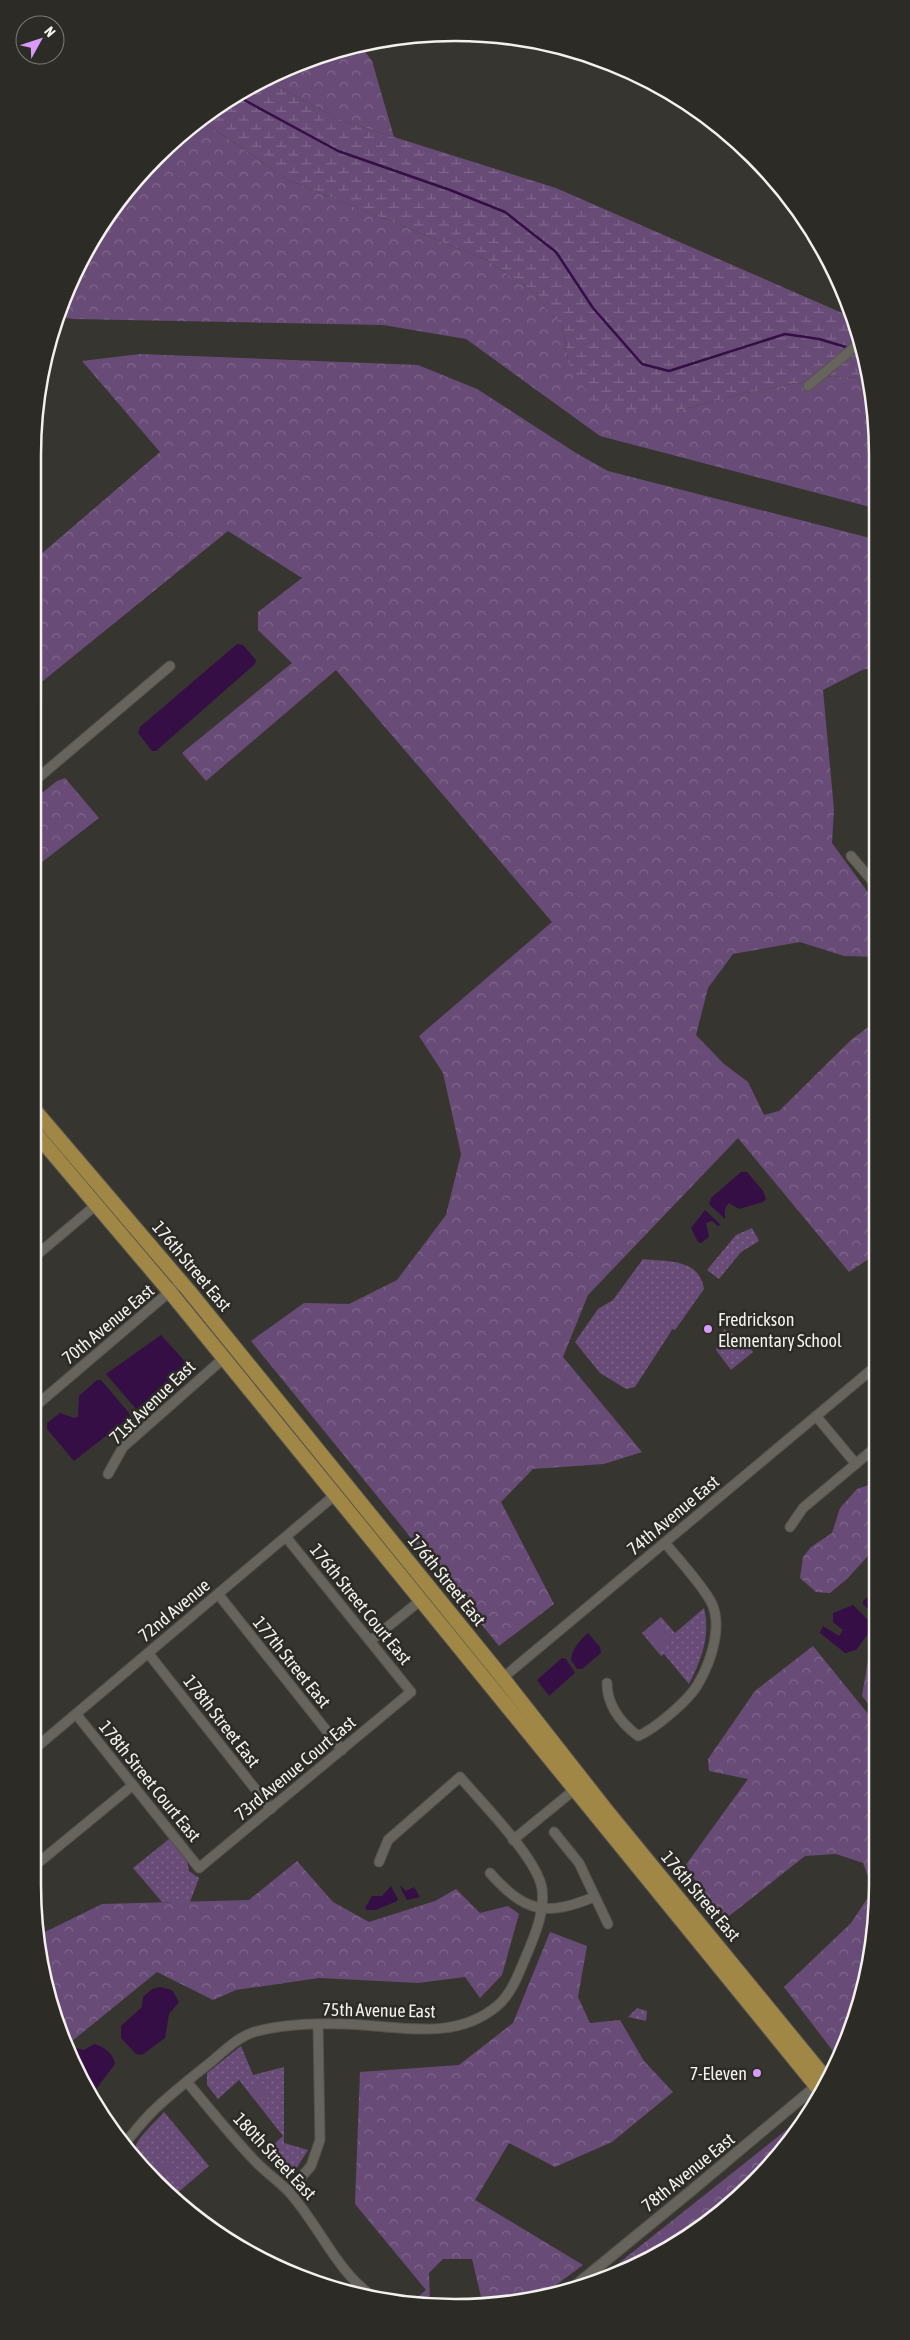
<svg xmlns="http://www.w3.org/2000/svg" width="910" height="2340" font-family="'Asap Condensed',sans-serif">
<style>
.grass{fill:url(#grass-dots)}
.forest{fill:url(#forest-crowns)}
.wetland{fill:url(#wetland-marsh)}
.pitch{fill:#684c77}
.water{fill:#340e45}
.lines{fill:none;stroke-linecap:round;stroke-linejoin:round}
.stream{stroke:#340e45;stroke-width:2.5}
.minor-casing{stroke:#55534f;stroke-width:11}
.tertiary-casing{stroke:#55534f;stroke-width:12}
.primary-casing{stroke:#55534f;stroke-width:16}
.minor{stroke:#67645e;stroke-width:9}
.tertiary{stroke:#67645e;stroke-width:10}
.primary{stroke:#a08745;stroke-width:14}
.poi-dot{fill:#d89bf8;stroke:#2d2b26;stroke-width:2}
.labels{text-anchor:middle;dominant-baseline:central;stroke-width:5;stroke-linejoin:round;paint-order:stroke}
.street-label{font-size:18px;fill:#f2f1ed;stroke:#2d2b26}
.poi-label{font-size:18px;fill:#f2f1ed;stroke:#2d2b26;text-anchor:start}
.rim{fill:none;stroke:#f2f1ed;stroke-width:2.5}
</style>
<defs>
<pattern id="grass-dots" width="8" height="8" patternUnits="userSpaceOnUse" patternTransform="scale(1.25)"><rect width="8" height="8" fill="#684c77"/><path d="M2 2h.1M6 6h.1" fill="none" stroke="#7e668b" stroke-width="1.8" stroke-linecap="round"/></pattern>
<pattern id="forest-crowns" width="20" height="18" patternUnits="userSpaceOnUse" patternTransform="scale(1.25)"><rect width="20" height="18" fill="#684c77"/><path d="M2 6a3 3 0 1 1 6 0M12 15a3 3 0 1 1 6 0" fill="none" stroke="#7e668b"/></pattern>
<pattern id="wetland-marsh" width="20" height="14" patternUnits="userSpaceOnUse" patternTransform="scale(1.25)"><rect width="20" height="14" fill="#684c77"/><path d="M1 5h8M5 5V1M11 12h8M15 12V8" fill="none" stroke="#7e668b"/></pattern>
</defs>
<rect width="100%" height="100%" fill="#373530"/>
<g class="grass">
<path d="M 752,1228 L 759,1241 L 741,1252 L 719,1279 L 707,1270 L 736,1235 Z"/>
<path d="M 643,1259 C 668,1262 699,1258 704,1289 L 675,1330 L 672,1329 L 670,1333 L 635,1387 L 626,1389 L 600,1373 L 575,1342 L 598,1309 L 613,1300 Z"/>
<path d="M 724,1329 L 746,1342 L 753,1352 L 731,1370 L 716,1350 Z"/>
<path d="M 704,1608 C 711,1635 701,1661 689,1684 L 664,1654 L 661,1656 L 642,1633 L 661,1617 L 675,1633 Z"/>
<path d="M 169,1839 L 187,1861 L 189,1871 L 199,1878 L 190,1902 L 162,1902 L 133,1868 Z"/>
<path d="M 637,2008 L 647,2011 L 646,2021 L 628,2017 Z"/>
<path d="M 241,2046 L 253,2075 L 284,2067 L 284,2143 L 308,2150 L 294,2172 L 282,2171 L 264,2153 L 283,2136 L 239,2080 L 218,2099 L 207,2085 L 207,2073 Z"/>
<path d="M 164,2112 L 209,2166 L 175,2195 L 137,2163 L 132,2157 C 134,2139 153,2125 164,2112 Z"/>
</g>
<g class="forest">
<path d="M 360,45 L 372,61 L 394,137 L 343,121 L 265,80 L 319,55 Z"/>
<path d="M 201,120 L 288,180 L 487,260 L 528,288 L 563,327 L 569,367 L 680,410 L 746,393 L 833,376 L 868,379 L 874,400 L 874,508 L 600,436 L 466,339 L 383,325 L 73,319 L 58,316 L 76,268 L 120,198 L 177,137 Z"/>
<path d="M 140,354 L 418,365 L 477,389 L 576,453 L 608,471 L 874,539 L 875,667 L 862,670 L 823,690 L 834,810 L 832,843 L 875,902 L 875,957 L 844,956 L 800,942 L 733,954 L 708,988 L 696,1035 L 724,1064 L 748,1082 L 764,1115 L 779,1111 L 851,1040 L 875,1022 L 876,1254 L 849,1272 L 738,1138 L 588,1295 L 563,1357 L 642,1452 L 604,1464 L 533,1469 L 501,1502 L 554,1604 L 499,1646 L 251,1341 L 304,1303 L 349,1304 L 397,1280 L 446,1215 L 461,1154 L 443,1073 L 419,1036 L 552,922 L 336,670 L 206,781 L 182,753 L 292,663 L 258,630 L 258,612 L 302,578 L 228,531 L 33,689 L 33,561 L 160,452 L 82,361 Z"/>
<path d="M 65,778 L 99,818 L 33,869 L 33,800 L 57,781 Z"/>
<path d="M 877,1482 L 877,1546 L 847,1579 L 830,1593 L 816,1592 L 800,1578 L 803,1557 L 811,1547 L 832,1533 L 840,1508 L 857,1489 Z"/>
<path d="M 877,1645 L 877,1715 L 862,1696 L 868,1660 Z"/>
<path d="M 813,1646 L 877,1725 L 877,1885 L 863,1995 L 839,2059 L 784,1987 L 851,1923 L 873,1890 L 863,1863 L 836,1854 L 805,1856 L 724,1920 L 685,1866 L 748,1779 L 709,1771 L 708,1759 L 755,1691 Z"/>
<path d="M 297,1861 L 333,1902 L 369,1922 L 435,1901 L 456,1889 L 480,1913 L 508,1906 L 519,1914 L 502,1975 L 480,1998 L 465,1977 L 418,1983 L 319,1978 L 236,1990 L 213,2000 L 157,1972 L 66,2046 L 55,2021 L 41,1934 L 102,1904 L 249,1900 Z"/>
<path d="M 550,1932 L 587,1946 L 578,1997 L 590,2023 L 620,2020 L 644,2061 L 673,2092 L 612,2142 L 555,2167 L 509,2143 L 475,2200 L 583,2265 L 537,2299 L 482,2301 L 472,2259 L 443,2259 L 429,2273 L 430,2303 L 410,2303 L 426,2290 L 355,2204 L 360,2072 L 459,2065 L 513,2023 Z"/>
<path d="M 803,2122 L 790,2142 L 689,2236 L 617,2275 L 595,2282 L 790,2127 Z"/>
</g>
<path class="wetland" d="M 265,80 L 343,121 L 556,188 L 849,316 L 868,379 L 833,376 L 746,393 L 680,410 L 620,410 L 597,406 L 569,367 L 563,327 L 528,288 L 487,260 L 288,180 L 201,120 L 244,89 Z"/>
<g class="pitch">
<path d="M 661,1622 L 673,1636 L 658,1649 L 646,1635 Z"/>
<path d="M 260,2081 L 271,2095 L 260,2104 L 249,2090 Z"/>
<path d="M 168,2158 L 177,2169 L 160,2182 L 150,2173 Z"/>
</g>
<g class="water">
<path d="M 237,644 L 243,645 L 256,660 L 255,664 L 156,751 L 152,751 L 138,733 L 140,727 Z"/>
<path d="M 741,1172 L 747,1172 L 763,1191 L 766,1199 L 763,1202 L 739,1209 L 729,1203 L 725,1208 L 725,1219 L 709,1204 L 711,1198 Z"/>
<path d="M 705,1210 L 721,1225 L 718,1226 L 712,1221 L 706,1223 L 709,1237 L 701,1243 L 698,1242 L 691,1228 Z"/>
<path d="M 161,1335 L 189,1366 L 188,1370 L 136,1409 L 106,1374 Z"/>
<path d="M 97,1380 L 101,1380 L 129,1413 L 130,1417 L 74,1461 L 47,1429 L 47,1423 L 60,1413 L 74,1418 L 78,1417 L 79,1396 Z"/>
<path d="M 877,1589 L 877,1618 L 863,1604 L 863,1601 Z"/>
<path d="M 853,1605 L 874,1626 L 856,1650 L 845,1653 L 820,1633 L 823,1626 L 839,1636 L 843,1630 L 833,1622 L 833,1613 Z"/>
<path d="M 588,1633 L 600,1647 L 601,1653 L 582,1669 L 577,1669 L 571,1660 C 572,1649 579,1641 588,1633 Z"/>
<path d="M 562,1658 L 566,1659 L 575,1673 L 549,1696 L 537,1680 Z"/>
<path d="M 399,1885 L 406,1891 L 414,1887 L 420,1897 L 407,1900 Z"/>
<path d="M 391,1886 L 398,1899 L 397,1901 L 376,1910 L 367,1910 L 365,1908 L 372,1896 L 382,1896 Z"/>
<path d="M 160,1987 L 172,1990 L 179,2002 L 169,2014 L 165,2038 L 142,2055 L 136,2054 L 121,2038 L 121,2026 L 142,2007 L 143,1997 L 152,1989 Z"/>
<path d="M 94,2044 C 103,2046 114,2054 115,2064 L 90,2097 L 69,2053 L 75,2048 L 84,2050 Z"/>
</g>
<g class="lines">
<path class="stream" d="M 235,95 L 338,151 L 450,190 L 505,212 L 556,252 L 593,308 L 642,364 L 669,371 L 785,334 L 819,339 L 849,348"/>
<defs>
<g id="minor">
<path d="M 808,386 L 857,345"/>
<path d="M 32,783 L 170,666"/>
<path d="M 851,856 L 875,884"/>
<path d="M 32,1259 L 96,1205"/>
<path d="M 32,1409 L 181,1282"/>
<path d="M 816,1416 L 856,1464"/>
<path d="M 108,1474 L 123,1447 L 224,1358"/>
<path d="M 790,1527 L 803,1508 L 876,1447"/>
<path d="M 218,1594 L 342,1750"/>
<path d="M 370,1641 L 421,1600"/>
<path d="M 148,1653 L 271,1809"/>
<path d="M 499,1681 L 876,1366"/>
<path d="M 607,1683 C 607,1705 621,1723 638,1736 C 655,1729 689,1700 698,1684 C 711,1662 724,1624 710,1600 C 698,1580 680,1561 665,1543"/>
<path d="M 76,1714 L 199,1868 L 411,1692 L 286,1537"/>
<path d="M 32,1751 L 335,1495"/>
<path d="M 554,1832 L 579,1863 L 608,1924"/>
<path d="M 513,1840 L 574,1790"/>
<path d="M 32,1868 L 133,1785"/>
<path d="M 490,1873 C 525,1912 545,1917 594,1897"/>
<path d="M 187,2082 C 209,2108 231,2136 255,2161 C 265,2172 278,2180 289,2192 C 320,2226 336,2272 375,2298"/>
<path d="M 124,2144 C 133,2134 141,2123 151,2113 C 169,2095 191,2078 211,2062 C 224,2051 238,2037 254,2032 C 282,2024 315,2023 344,2024 C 395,2025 453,2043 497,2006 C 512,1994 519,1972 527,1954 C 535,1935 545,1911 542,1889 C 538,1859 481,1802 460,1777 L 388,1840 L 379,1862"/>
<path d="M 289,2191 L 311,2166 L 320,2140 L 318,2024"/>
</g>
<path id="tertiary" d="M 570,2290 L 691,2191 L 821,2082"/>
<g id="primary">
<path d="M 32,1107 L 189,1291 L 502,1677 L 607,1811 L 828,2081"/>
<path d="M 32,1129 L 170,1292 L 821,2092"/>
</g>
</defs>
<use href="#minor" class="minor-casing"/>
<use href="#tertiary" class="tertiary-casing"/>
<use href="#primary" class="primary-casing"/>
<use href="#minor" class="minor"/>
<use href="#tertiary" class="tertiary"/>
<use href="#primary" class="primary"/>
</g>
<g class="poi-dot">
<circle cx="708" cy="1329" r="5"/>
<circle cx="757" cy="2073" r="5"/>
</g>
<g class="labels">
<g class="street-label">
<text transform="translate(192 1266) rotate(50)">176th Street East</text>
<text transform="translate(108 1324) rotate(-40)">70th Avenue East</text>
<text transform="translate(152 1402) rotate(-44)">71st Avenue East</text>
<text transform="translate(673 1515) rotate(-40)">74th Avenue East</text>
<text transform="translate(447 1580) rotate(51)">176th Street East</text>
<text transform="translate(361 1604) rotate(51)">176th Street Court East</text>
<text transform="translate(174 1610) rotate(-40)">72nd Avenue</text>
<text transform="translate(292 1662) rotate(51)">177th Street East</text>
<text transform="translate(222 1721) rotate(52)">178th Street East</text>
<text transform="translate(295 1768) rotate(-40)">73rd Avenue Court East</text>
<text transform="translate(150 1781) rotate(51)">178th Street Court East</text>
<text transform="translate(701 1896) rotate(50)">176th Street East</text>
<text transform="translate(379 2010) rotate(1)">75th Avenue East</text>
<text transform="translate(275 2156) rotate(47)">180th Street East</text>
<text transform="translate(688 2172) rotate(-39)">78th Avenue East</text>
</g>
<g class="poi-label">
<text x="718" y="1319">Fredrickson<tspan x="718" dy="21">Elementary School</tspan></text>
<text x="747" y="2073" text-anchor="end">7-Eleven</text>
</g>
</g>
<path d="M0 0H910V2340H0ZM455 41H455A414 414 0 0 1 869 455V1885A414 414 0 0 1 455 2299H455A414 414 0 0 1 41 1885V455A414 414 0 0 1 455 41Z" fill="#2d2b26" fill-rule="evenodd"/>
<path class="rim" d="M455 41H455A414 414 0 0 1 869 455V1885A414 414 0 0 1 455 2299H455A414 414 0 0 1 41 1885V455A414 414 0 0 1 455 41Z"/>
<g transform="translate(40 40) rotate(50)"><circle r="24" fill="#2d2b26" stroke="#7c7a76"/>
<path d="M0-4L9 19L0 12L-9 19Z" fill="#d89bf8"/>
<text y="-8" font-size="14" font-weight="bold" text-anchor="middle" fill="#f2f1ed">N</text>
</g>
</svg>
